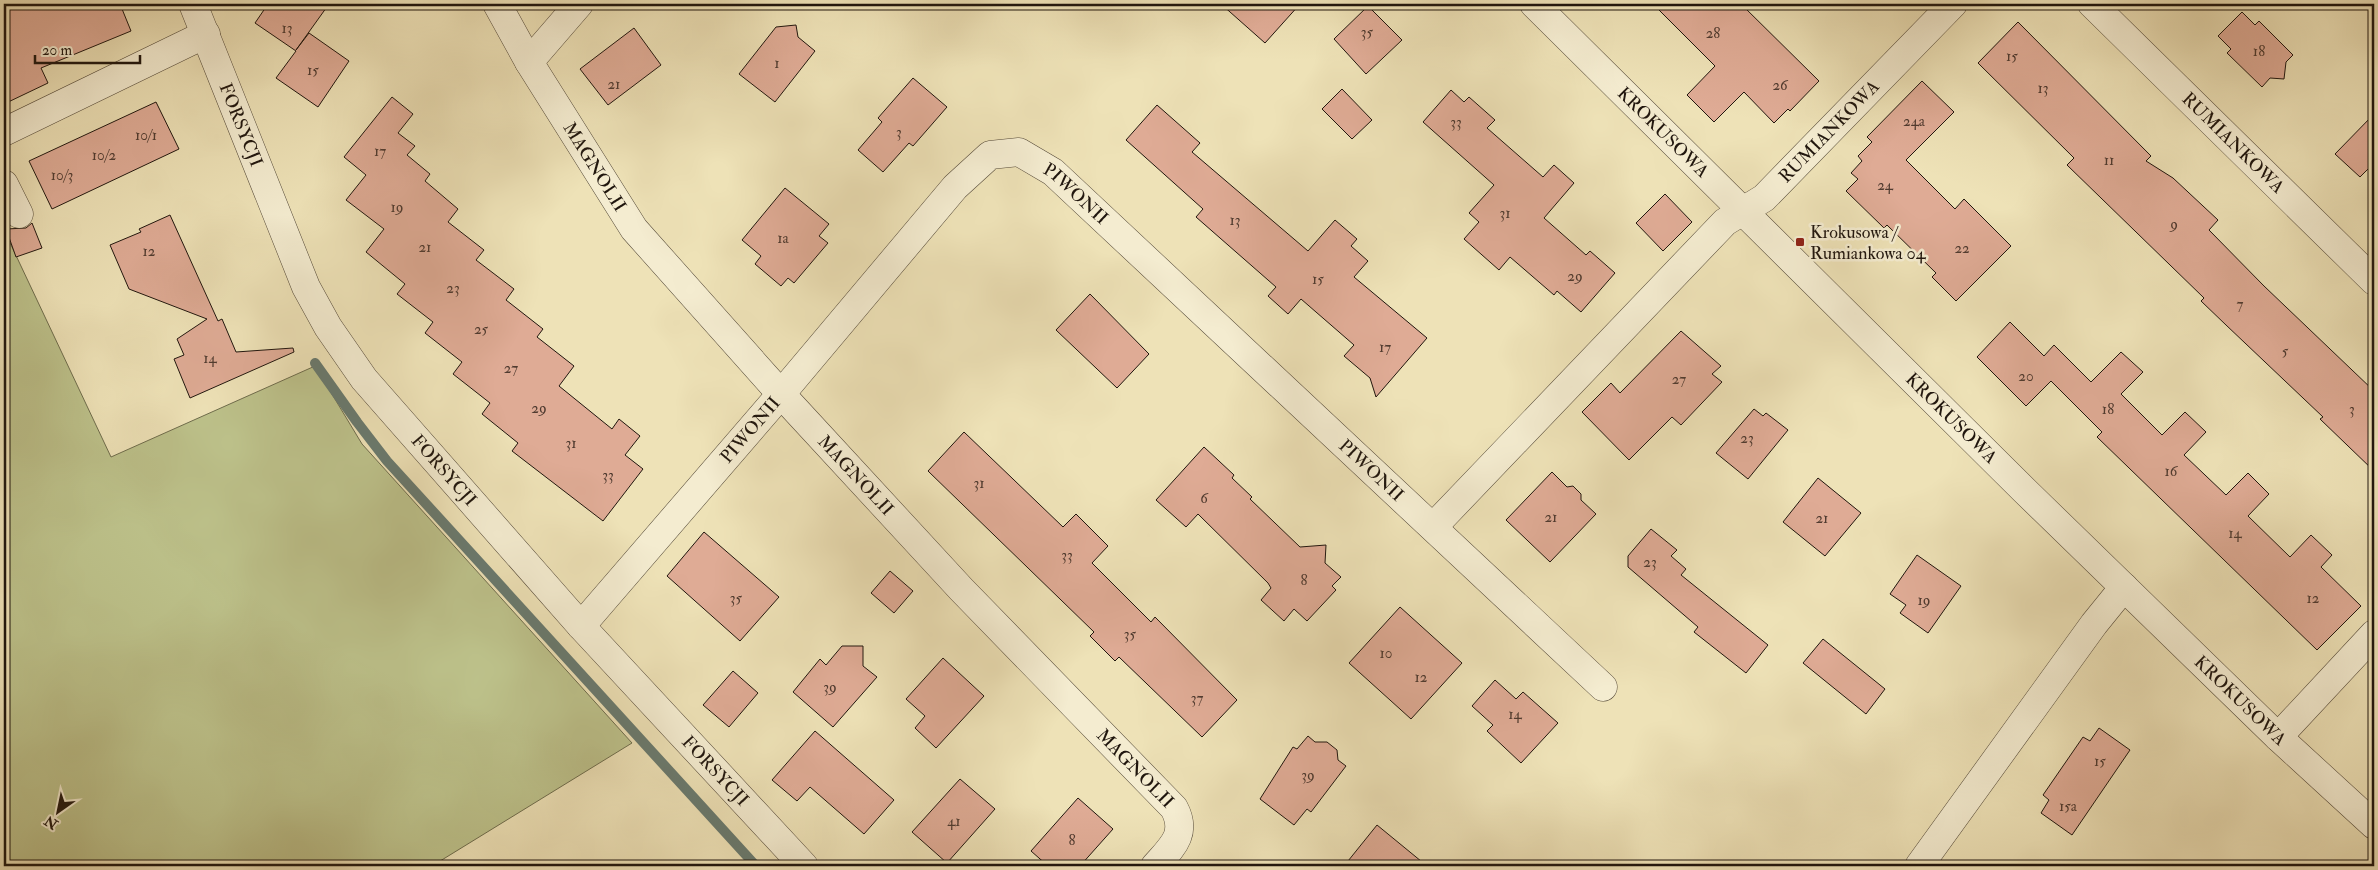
<svg xmlns="http://www.w3.org/2000/svg" width="2378" height="870" font-family="'IM FELL Double Pica',serif">
<style>
.green{fill:#bdc28b;stroke:#6e6c4c}
.lines{fill:none;stroke-linecap:round;stroke-linejoin:round}
.stream{stroke:#697a6f;stroke-width:10}
.building{fill:#dfab95;stroke:#20160e}
.minor-casing{stroke:#544938;stroke-width:29}
.minor{stroke:#f4ecd0;stroke-width:28}
.poi-dot{fill:#8f2418;stroke:#f4ecd0;stroke-width:2}
.labels{text-anchor:middle;dominant-baseline:central;stroke-width:5;stroke-linejoin:round;paint-order:stroke}
.number-label{font-size:15px;fill:#503b30}
.street-label{font-size:18px;fill:#20160e;stroke:#f4ecd0}
.poi-label{font-size:18px;fill:#20160e;stroke:#f4ecd0;text-anchor:start}
</style>
<rect width="100%" height="100%" fill="#eee2b7"/>
<filter id="stains"><feTurbulence type="fractalNoise" baseFrequency=".004" numOctaves="4"/><feColorMatrix values="0 0 0 0 .2 0 0 0 0 .09 0 0 0 0 .02 0 0 0 .5 -.17"/></filter>
<radialGradient id="worn" r=".72"><stop offset=".6" stop-color="#630" stop-opacity="0"/><stop offset="1" stop-color="#630" stop-opacity=".3"/></radialGradient>
<path class="green" d="M 4,230 L 111,457 L 315,366 L 362,444 L 632,743 L 432,866 L 4,866 Z"/>
<g class="lines">
<path class="stream" d="M 315,363 L 357,422 L 387,461 L 756,866"/>
</g>
<g class="building">
<path d="M 4,4 L 120,4 L 131,31 L 41,68 L 48,83 L 4,104 Z"/>
<path d="M 268,4 L 329,4 L 296,50 L 309,33 L 349,61 L 318,107 L 276,78 L 296,51 L 255,23 Z"/>
<path d="M 1221,4 L 1300,4 L 1265,43 Z"/>
<path d="M 1653,4 L 1741,4 L 1819,81 L 1790,111 L 1788,109 L 1774,123 L 1744,92 L 1714,122 L 1687,95 L 1715,66 Z"/>
<path d="M 1368,6 L 1402,40 L 1366,74 L 1334,39 Z"/>
<path d="M 2242,12 L 2255,25 L 2259,21 L 2293,55 L 2286,62 L 2284,79 L 2270,78 L 2262,87 L 2227,53 L 2231,49 L 2218,36 Z"/>
<path d="M 2018,22 L 2151,156 L 2146,161 L 2173,178 L 2218,220 L 2209,230 L 2264,286 L 2374,391 L 2374,471 L 2320,419 L 2323,417 L 2226,325 L 2201,301 L 2204,298 L 2067,165 L 2074,158 L 1978,63 Z"/>
<path d="M 796,25 L 798,37 L 815,51 L 775,102 L 739,74 L 776,27 Z"/>
<path d="M 634,28 L 661,65 L 608,105 L 580,69 Z"/>
<path d="M 913,78 L 947,107 L 913,146 L 909,143 L 883,172 L 858,150 L 882,122 L 878,118 Z"/>
<path d="M 1922,81 L 1954,112 L 1906,160 L 1955,209 L 1964,199 L 2011,246 L 1956,301 L 1932,277 L 1936,273 L 1887,225 L 1884,228 L 1846,191 L 1858,179 L 1851,173 L 1862,161 L 1858,156 L 1872,142 L 1867,137 Z"/>
<path d="M 1342,89 L 1372,120 L 1352,139 L 1322,109 Z"/>
<path d="M 1451,90 L 1464,102 L 1469,97 L 1495,120 L 1487,128 L 1543,177 L 1554,165 L 1574,183 L 1544,218 L 1586,255 L 1590,251 L 1615,273 L 1581,312 L 1557,291 L 1554,295 L 1510,257 L 1499,270 L 1464,239 L 1479,222 L 1469,213 L 1494,185 L 1423,122 Z"/>
<path d="M 392,97 L 413,114 L 398,133 L 415,146 L 407,155 L 430,174 L 425,181 L 458,209 L 448,222 L 484,250 L 476,260 L 514,289 L 506,300 L 543,329 L 537,337 L 574,366 L 559,386 L 612,429 L 619,419 L 640,436 L 625,455 L 643,469 L 603,521 L 512,451 L 518,443 L 482,414 L 490,403 L 453,374 L 462,362 L 425,333 L 433,322 L 397,294 L 405,284 L 366,252 L 384,229 L 346,200 L 366,175 L 344,157 Z"/>
<path d="M 156,102 L 179,149 L 52,209 L 29,161 Z"/>
<path d="M 1157,105 L 1200,143 L 1192,152 L 1308,251 L 1335,220 L 1357,239 L 1351,246 L 1368,261 L 1354,277 L 1427,338 L 1376,397 L 1370,378 L 1344,356 L 1354,345 L 1301,299 L 1288,314 L 1268,296 L 1276,287 L 1196,217 L 1203,209 L 1126,140 Z"/>
<path d="M 2374,114 L 2374,163 L 2360,177 L 2335,154 Z"/>
<path d="M 785,188 L 829,224 L 819,236 L 828,243 L 794,283 L 788,278 L 781,286 L 755,264 L 761,256 L 742,240 Z"/>
<path d="M 1665,194 L 1692,222 L 1663,251 L 1636,223 Z"/>
<path d="M 170,215 L 218,321 L 222,319 L 236,352 L 293,348 L 294,352 L 190,398 L 174,359 L 184,355 L 177,339 L 207,319 L 129,289 L 110,245 L 141,232 L 139,229 Z"/>
<path d="M 32,223 L 42,248 L 16,257 L 6,229 L 26,228 Z"/>
<path d="M 1090,294 L 1149,354 L 1117,388 L 1056,330 Z"/>
<path d="M 2010,322 L 2044,356 L 2054,345 L 2091,382 L 2121,352 L 2143,372 L 2121,394 L 2162,435 L 2185,412 L 2206,432 L 2184,455 L 2226,495 L 2248,473 L 2269,494 L 2248,516 L 2290,557 L 2311,535 L 2332,555 L 2321,567 L 2361,606 L 2317,650 L 2097,437 L 2102,432 L 2051,381 L 2026,406 L 1977,357 Z"/>
<path d="M 1681,331 L 1721,366 L 1712,374 L 1722,382 L 1681,425 L 1672,417 L 1629,460 L 1582,412 L 1611,383 L 1620,393 Z"/>
<path d="M 1754,409 L 1763,416 L 1766,413 L 1788,430 L 1748,479 L 1716,453 Z"/>
<path d="M 964,432 L 1063,527 L 1076,514 L 1108,546 L 1092,563 L 1151,622 L 1155,617 L 1237,700 L 1202,737 L 1119,657 L 1115,661 L 1090,636 L 1094,632 L 928,471 Z"/>
<path d="M 1204,447 L 1234,475 L 1232,478 L 1252,497 L 1250,499 L 1300,547 L 1326,545 L 1325,563 L 1341,577 L 1332,586 L 1336,590 L 1307,621 L 1294,609 L 1284,621 L 1261,600 L 1271,588 L 1268,583 L 1198,514 L 1186,527 L 1156,500 Z"/>
<path d="M 1552,472 L 1567,487 L 1573,486 L 1581,494 L 1581,500 L 1596,514 L 1550,562 L 1506,520 Z"/>
<path d="M 1818,478 L 1861,513 L 1825,556 L 1783,522 Z"/>
<path d="M 1651,529 L 1677,550 L 1671,556 L 1686,569 L 1681,575 L 1768,645 L 1746,673 L 1694,632 L 1698,627 L 1628,567 L 1628,556 Z"/>
<path d="M 704,532 L 779,597 L 740,641 L 667,576 Z"/>
<path d="M 1917,555 L 1961,586 L 1928,633 L 1900,613 L 1906,605 L 1890,594 Z"/>
<path d="M 890,571 L 913,591 L 894,613 L 871,593 Z"/>
<path d="M 1400,607 L 1462,663 L 1411,719 L 1349,663 Z"/>
<path d="M 1823,639 L 1885,689 L 1866,714 L 1803,663 Z"/>
<path d="M 842,646 L 863,646 L 863,666 L 877,677 L 833,727 L 793,692 L 820,659 L 826,665 Z"/>
<path d="M 943,658 L 984,696 L 936,748 L 915,728 L 925,716 L 906,699 Z"/>
<path d="M 733,671 L 758,693 L 729,727 L 703,705 Z"/>
<path d="M 1495,680 L 1516,699 L 1523,692 L 1558,723 L 1521,763 L 1487,731 L 1493,725 L 1472,706 Z"/>
<path d="M 2099,728 L 2130,750 L 2072,835 L 2041,813 L 2049,800 L 2043,795 L 2083,737 L 2090,741 Z"/>
<path d="M 815,731 L 894,800 L 864,834 L 810,787 L 797,801 L 772,780 Z"/>
<path d="M 1308,736 L 1315,742 L 1327,742 L 1337,750 L 1338,760 L 1346,766 L 1311,812 L 1307,809 L 1294,825 L 1260,799 L 1293,747 L 1297,749 Z"/>
<path d="M 960,779 L 995,809 L 947,863 L 912,832 Z"/>
<path d="M 1078,798 L 1113,829 L 1080,866 L 1048,866 L 1031,851 Z"/>
<path d="M 1377,825 L 1427,866 L 1344,866 Z"/>
</g>
<g class="lines">
<defs>
<g id="minor">
<path id="s1" d="M 193,4 L 306,287 L 328,327 L 364,379 L 581,626 L 804,866"/>
<path id="s2" d="M 497,4 L 529,62 L 634,229 L 781,394 L 961,589 L 1174,808 C 1188,834 1172,847 1155,866"/>
<path id="s3" d="M 1534,4 L 2024,490 L 2278,737 L 2374,825"/>
<path id="s4" d="M 2092,4 L 2374,281"/>
<path d="M 529,62 L 579,4"/>
<path d="M 4,132 L 206,34"/>
<path d="M 4,184 L 19,214"/>
<path id="s5" d="M 1433,527 L 1725,222 L 1764,198 L 1953,4"/>
<path id="s6" d="M 581,626 L 781,394 L 955,187 L 990,155 L 1019,152 L 1053,172 L 1603,687"/>
<path d="M 2278,737 L 2374,634"/>
<path d="M 1919,866 L 2094,624 L 2124,587"/>
</g>
</defs>
<use href="#minor" class="minor-casing"/>
<use href="#minor" class="minor"/>
</g>
<rect class="poi-dot" x="1795" y="237" width="10" height="10" rx="2.5"/>
<g class="labels">
<g class="number-label">
<text x="287" y="28">13</text>
<text x="1367" y="32">35</text>
<text x="1713" y="33">28</text>
<text x="2259" y="51">18</text>
<text x="2012" y="56">15</text>
<text x="777" y="63">1</text>
<text x="313" y="70">15</text>
<text x="614" y="84">21</text>
<text x="1780" y="85">26</text>
<text x="2043" y="88">13</text>
<text x="1914" y="121">24a</text>
<text x="1456" y="122">33</text>
<text x="899" y="132">3</text>
<text x="146" y="135">10/1</text>
<text x="380" y="151">17</text>
<text x="104" y="155">10/2</text>
<text x="2109" y="160">11</text>
<text x="62" y="175">10/3</text>
<text x="1885" y="185">24</text>
<text x="397" y="207">19</text>
<text x="1505" y="213">31</text>
<text x="1235" y="220">13</text>
<text x="2174" y="224">9</text>
<text x="783" y="238">1a</text>
<text x="425" y="247">21</text>
<text x="1962" y="248">22</text>
<text x="149" y="251">12</text>
<text x="1575" y="276">29</text>
<text x="1318" y="279">15</text>
<text x="453" y="288">23</text>
<text x="2240" y="304">7</text>
<text x="481" y="329">25</text>
<text x="1385" y="347">17</text>
<text x="2285" y="351">5</text>
<text x="210" y="358">14</text>
<text x="511" y="368">27</text>
<text x="2026" y="376">20</text>
<text x="1679" y="379">27</text>
<text x="539" y="408">29</text>
<text x="2108" y="409">18</text>
<text x="2352" y="409">3</text>
<text x="1747" y="438">23</text>
<text x="571" y="443">31</text>
<text x="2171" y="471">16</text>
<text x="608" y="475">33</text>
<text x="979" y="483">31</text>
<text x="1204" y="498">6</text>
<text x="1551" y="517">21</text>
<text x="1822" y="518">21</text>
<text x="2235" y="533">14</text>
<text x="1067" y="555">33</text>
<text x="1650" y="562">23</text>
<text x="1304" y="580">8</text>
<text x="736" y="598">35</text>
<text x="2313" y="598">12</text>
<text x="1924" y="600">19</text>
<text x="1130" y="634">35</text>
<text x="1386" y="653">10</text>
<text x="1421" y="677">12</text>
<text x="830" y="687">39</text>
<text x="1197" y="698">37</text>
<text x="1515" y="714">14</text>
<text x="2100" y="761">15</text>
<text x="1308" y="775">39</text>
<text x="2068" y="806">15a</text>
<text x="954" y="821">41</text>
<text x="1072" y="840">8</text>
</g>
<g class="street-label">
<text stroke="none"><textPath href="#s1" startOffset="130">FORSYCJI</textPath></text>
<text stroke="none"><textPath href="#s5" startOffset="561">RUMIANKOWA</textPath></text>
<text stroke="none"><textPath href="#s3" startOffset="182">KROKUSOWA</textPath></text>
<text stroke="none"><textPath href="#s4" startOffset="198">RUMIANKOWA</textPath></text>
<text stroke="none"><textPath href="#s2" startOffset="190">MAGNOLII</textPath></text>
<text stroke="none"><textPath href="#s6" startOffset="724">PIWONII</textPath></text>
<text stroke="none"><textPath href="#s3" startOffset="588">KROKUSOWA</textPath></text>
<text stroke="none"><textPath href="#s6" startOffset="259">PIWONII</textPath></text>
<text stroke="none"><textPath href="#s1" startOffset="535">FORSYCJI</textPath></text>
<text stroke="none"><textPath href="#s6" startOffset="1129">PIWONII</textPath></text>
<text stroke="none"><textPath href="#s2" startOffset="595">MAGNOLII</textPath></text>
<text stroke="none"><textPath href="#s3" startOffset="992">KROKUSOWA</textPath></text>
<text stroke="none"><textPath href="#s2" startOffset="1000">MAGNOLII</textPath></text>
<text stroke="none"><textPath href="#s1" startOffset="940">FORSYCJI</textPath></text>
</g>
<g class="poi-label">
<text x="1810" y="232">Krokusowa /<tspan x="1810" dy="21">Rumiankowa 04</tspan></text>
</g>
</g>
<rect width="2378" height="870" fill="none" stroke="#eee2b7" stroke-width="20"/>
<rect x="5" y="5" width="2368" height="860" fill="none" stroke="#20160e" stroke-width="2.5"/>
<rect x="10" y="10" width="2358" height="850" fill="none" stroke="#20160e"/>
<g transform="translate(58 812) rotate(213)" stroke="#f4ecd0" stroke-width="4" paint-order="stroke">
<path d="M0-4L9 19L0 12L-9 19Z" fill="#20160e"/>
<text y="-8" font-size="14" font-weight="bold" text-anchor="middle" fill="#20160e">N</text>
</g>
<path d="M35 55v8h105v-8" fill="none" stroke="#20160e" stroke-width="2.5"/>
<text x="42" y="55" font-size="15" fill="#20160e" stroke="#f4ecd0" stroke-width="4" paint-order="stroke">20 m</text>
<rect width="100%" height="100%" filter="url(#stains)"/>
<rect width="100%" height="100%" fill="url(#worn)"/>
</svg>
